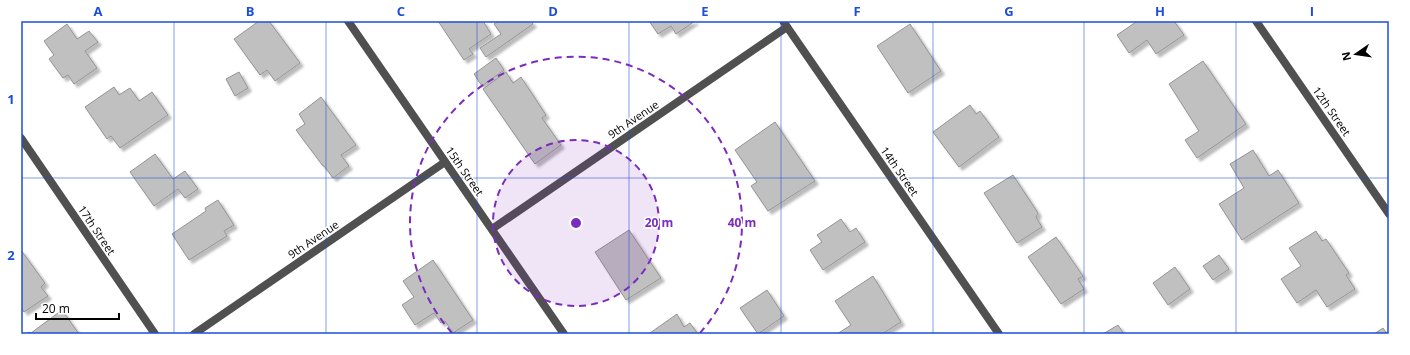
<svg xmlns="http://www.w3.org/2000/svg" width="1410" height="355" font-family="'Open Sans',sans-serif">
<style>
.building{fill:#c0c0c0;stroke:#949494;filter:url(#shadow)}
.lines{fill:none;stroke-linecap:round;stroke-linejoin:round}
.street{stroke:#505050;stroke-width:8}
.grid{fill:none;stroke:#1d4ed8;stroke-width:1;stroke-opacity:0.55}
.ring{fill:none;stroke:#7b2cbf;stroke-width:2;stroke-dasharray:7 5}
.labels{text-anchor:middle;dominant-baseline:central;stroke-width:3;stroke-linejoin:round;paint-order:stroke}
.street-label{font-size:11px;fill:#000;stroke:#fff}
.centre{fill:#7b2cbf;stroke:#fff;stroke-width:2}
.ring-label{font-size:12px;text-anchor:middle;font-weight:bold;fill:#7b2cbf;stroke:#fff;stroke-width:3;stroke-linejoin:round;paint-order:stroke}
.neatline{fill:none;stroke:#1d4ed8;stroke-width:1.5}
.grid-label{font-size:13px;text-anchor:middle;font-weight:bold;fill:#1d4ed8}
</style>
<defs>
<filter id="shadow"><feDropShadow dx="3.5" dy="3.5" stdDeviation="1" flood-color="#0004"/></filter>
</defs>
<rect width="100%" height="100%" fill="#fff"/>
<g class="building">
<path d="M 259,21 L 269,21 L 300,63 L 275,81 L 267,70 L 260,75 L 234,39 Z"/>
<path d="M 438,21 L 483,21 L 491,34 L 469,49 L 473,54 L 464,60 Z"/>
<path d="M 499,21 L 531,21 L 533,24 L 486,57 L 480,48 L 501,34 L 494,24 Z"/>
<path d="M 649,21 L 695,21 L 676,34 L 671,26 L 658,34 Z"/>
<path d="M 1135,21 L 1174,21 L 1184,35 L 1156,54 L 1147,40 L 1129,53 L 1117,35 L 1136,22 Z"/>
<path d="M 67,24 L 77,39 L 89,31 L 98,42 L 85,51 L 97,68 L 74,84 L 68,75 L 63,78 L 49,59 L 54,55 L 44,41 Z"/>
<path d="M 910,24 L 941,71 L 908,93 L 877,46 Z"/>
<path d="M 496,58 L 504,70 L 482,86 L 474,74 Z"/>
<path d="M 1203,61 L 1246,124 L 1197,158 L 1185,140 L 1199,131 L 1169,84 Z"/>
<path d="M 239,72 L 248,88 L 235,96 L 226,79 Z"/>
<path d="M 506,72 L 513,83 L 521,77 L 546,115 L 542,118 L 561,145 L 535,164 L 483,89 Z"/>
<path d="M 114,87 L 119,95 L 130,88 L 139,101 L 152,92 L 168,115 L 120,148 L 111,136 L 107,139 L 85,107 Z"/>
<path d="M 321,97 L 356,145 L 341,155 L 349,166 L 333,178 L 324,166 L 323,166 L 296,130 L 305,124 L 299,114 Z"/>
<path d="M 970,105 L 976,114 L 980,111 L 999,137 L 959,167 L 933,132 Z"/>
<path d="M 775,122 L 815,181 L 768,211 L 751,186 L 757,182 L 735,150 Z"/>
<path d="M 1253,150 L 1269,176 L 1278,170 L 1299,203 L 1242,240 L 1219,204 L 1244,188 L 1230,164 Z"/>
<path d="M 155,154 L 173,179 L 185,171 L 198,189 L 185,198 L 178,189 L 154,206 L 130,172 Z"/>
<path d="M 1013,175 L 1038,213 L 1036,217 L 1042,227 L 1017,243 L 984,193 Z"/>
<path d="M 218,200 L 234,225 L 224,231 L 227,236 L 189,260 L 172,234 L 206,211 L 205,208 Z"/>
<path d="M 841,219 L 850,232 L 856,228 L 865,242 L 823,270 L 810,250 L 822,242 L 817,235 Z"/>
<path d="M 629,230 L 661,278 L 626,300 L 595,252 Z"/>
<path d="M 1316,231 L 1322,241 L 1326,239 L 1349,273 L 1346,275 L 1355,289 L 1327,307 L 1316,290 L 1297,303 L 1281,279 L 1301,266 L 1289,248 Z"/>
<path d="M 1056,237 L 1083,276 L 1078,279 L 1084,289 L 1061,304 L 1028,257 Z"/>
<path d="M 21,250 L 45,283 L 41,287 L 48,296 L 24,312 L 21,307 Z"/>
<path d="M 1219,255 L 1229,269 L 1213,280 L 1203,266 Z"/>
<path d="M 433,260 L 473,320 L 453,333 L 445,321 L 441,323 L 434,313 L 415,325 L 402,305 L 414,297 L 403,281 Z"/>
<path d="M 1175,267 L 1190,289 L 1168,305 L 1153,283 Z"/>
<path d="M 873,276 L 901,322 L 882,334 L 837,334 L 851,325 L 835,301 Z"/>
<path d="M 767,290 L 784,316 L 758,334 L 740,308 Z"/>
<path d="M 62,310 L 79,334 L 26,334 L 29,332 L 31,333 Z"/>
<path d="M 677,314 L 684,327 L 690,323 L 698,334 L 651,334 L 650,333 Z"/>
<path d="M 1118,325 L 1124,334 L 1103,334 Z"/>
<path d="M 1383,328 L 1387,334 L 1374,334 Z"/>
</g>
<g class="lines">
<g class="street">
<path d="M 348,21 L 564,334"/>
<path d="M 783,21 L 999,334"/>
<path d="M 1256,21 L 1389,214"/>
<path d="M 21,138 L 155,334"/>
<path d="M 492,229 L 787,27"/>
<path d="M 194,334 L 445,162"/>
</g>
</g>
<path class="grid" d="M 174,21 L 174,334M 326,21 L 326,334M 477,21 L 477,334M 629,21 L 629,334M 781,21 L 781,334M 933,21 L 933,334M 1084,21 L 1084,334M 1236,21 L 1236,334M 21,178 L 1389,178"/>
<circle cx="576" cy="223" r="83" fill="#7b2cbf" fill-opacity=".12"/>
<g class="ring">
<circle cx="576" cy="223" r="83"/>
<path d="M452 333A166 166 0 1 1 700 333"/>
</g>
<g class="labels">
<g class="street-label">
<text transform="translate(1332 111) rotate(55)">12th Street</text>
<text transform="translate(633 119) rotate(-34)">9th Avenue</text>
<text transform="translate(465 171) rotate(55)">15th Street</text>
<text transform="translate(900 171) rotate(55)">14th Street</text>
<text transform="translate(97 230) rotate(56)">17th Street</text>
<text transform="translate(313 239) rotate(-34)">9th Avenue</text>
</g>
</g>
<circle cx="576" cy="223" r="6" class="centre"/>
<g class="ring-label">
<text x="659" y="227">20 m</text>
<text x="742" y="227">40 m</text>
</g>
<rect width="1410" height="355" fill="none" stroke="#ffffff" stroke-width="44"/>
<g transform="translate(1356 54) rotate(257)" stroke="#ffffff" stroke-width="3" paint-order="stroke">
<path d="M0-3L7 15L0 10L-7 15Z" fill="#000000"/>
<text y="-6" font-size="11" font-weight="bold" text-anchor="middle" fill="#000000">N</text>
</g>
<path d="M36 313v6h83v-6" fill="none" stroke="#000000" stroke-width="2"/>
<text x="42" y="313" font-size="12" fill="#000000" stroke="#ffffff" stroke-width="3" paint-order="stroke">20 m</text>
<rect x="22" y="22" width="1366" height="311" class="neatline"/>
<g class="grid-label">
<text x="98" y="16">A</text>
<text x="250" y="16">B</text>
<text x="401" y="16">C</text>
<text x="553" y="16">D</text>
<text x="705" y="16">E</text>
<text x="857" y="16">F</text>
<text x="1009" y="16">G</text>
<text x="1160" y="16">H</text>
<text x="1312" y="16">I</text>
<text x="11" y="104">1</text>
<text x="11" y="260">2</text>
</g>
</svg>
